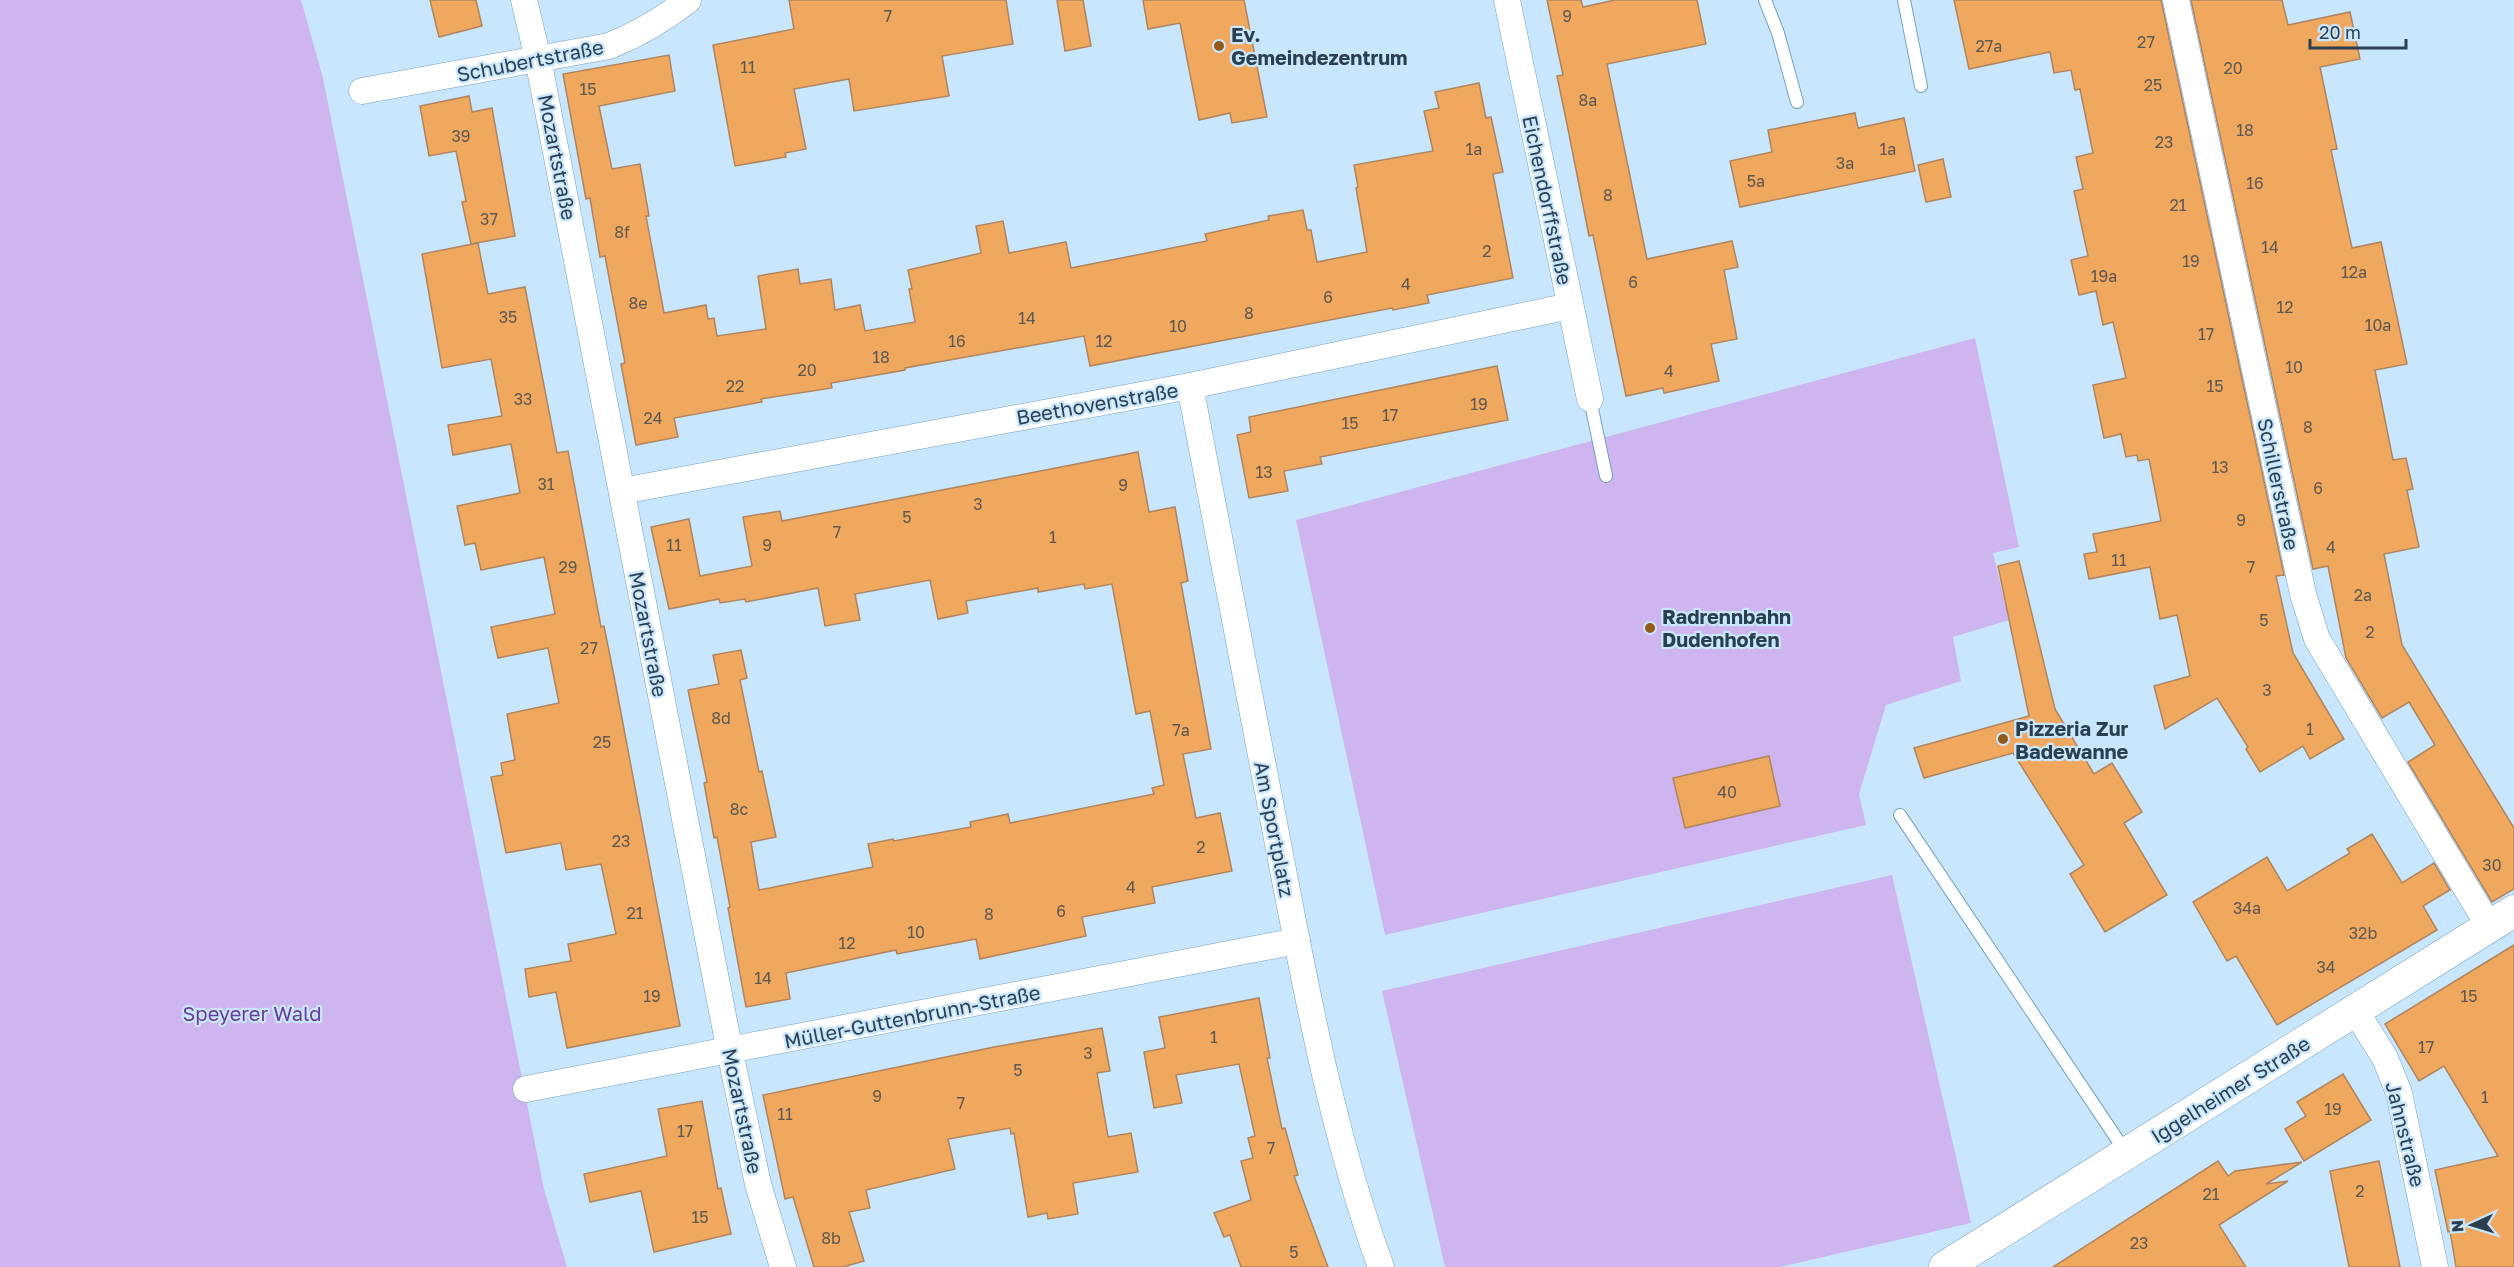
<svg xmlns="http://www.w3.org/2000/svg" width="2514" height="1267" font-family="'Golos Text',sans-serif">
<style>
.green{fill:#ceb5ef}
.building{fill:#f0a75e;stroke:#b0855d;stroke-width:1.5}
.lines{fill:none;stroke-linecap:round;stroke-linejoin:round}
.service-casing{stroke:#71a0c6;stroke-width:14}
.minor-casing{stroke:#71a0c6;stroke-width:27}
.tertiary-casing{stroke:#71a0c6;stroke-width:33}
.service{stroke:#fff;stroke-width:12}
.minor{stroke:#fff;stroke-width:26}
.tertiary{stroke:#fff;stroke-width:32}
.poi-dot{fill:#945b18;stroke:#c9e6ff;stroke-width:2}
.labels{text-anchor:middle;dominant-baseline:central;stroke-width:4.5;stroke-linejoin:round;paint-order:stroke}
.number-label{font-size:16px;fill:#5c5953}
.poi-label{font-size:20px;font-weight:bold;fill:#2b3f4f;stroke:#c9e6ff;text-anchor:start}
.street-label{font-size:20px;fill:#2b3f4f;stroke:#c9e6ff}
.park-label{font-size:20px;fill:#6b3a9b;stroke:#c9e6ff}
</style>
<rect width="100%" height="100%" fill="#c9e6ff"/>
<g class="green">
<path d="M 0,0 L 301,0 L 323,78 L 544,1189 L 567,1267 L 0,1267 Z"/>
<path d="M 1975,338 L 2019,547 L 1993,553 L 2009,620 L 1953,637 L 1961,681 L 1886,705 L 1859,794 L 1866,825 L 1385,935 L 1296,520 Z"/>
<path d="M 1892,875 L 1971,1223 L 1780,1267 L 1445,1267 L 1382,991 Z"/>
</g>
<g class="building">
<path d="M 430,0 L 476,0 L 482,26 L 439,37 Z"/>
<path d="M 789,0 L 1006,0 L 1013,44 L 942,56 L 949,96 L 854,111 L 849,79 L 794,89 L 806,149 L 785,153 L 786,157 L 735,166 L 713,45 L 794,29 Z"/>
<path d="M 1057,0 L 1083,0 L 1091,46 L 1065,51 Z"/>
<path d="M 1143,0 L 1244,0 L 1267,117 L 1232,123 L 1230,113 L 1199,120 L 1180,23 L 1148,29 Z"/>
<path d="M 1547,0 L 1581,0 L 1583,7 L 1615,0 L 1697,0 L 1706,44 L 1607,64 L 1647,259 L 1732,241 L 1738,267 L 1724,270 L 1737,339 L 1711,344 L 1719,381 L 1664,393 L 1663,388 L 1626,396 L 1593,235 L 1589,236 L 1569,134 L 1557,76 L 1563,75 Z"/>
<path d="M 1954,0 L 2161,0 L 2284,575 L 2276,576 L 2293,653 L 2344,739 L 2310,759 L 2303,746 L 2260,772 L 2246,749 L 2248,747 L 2217,698 L 2165,729 L 2154,686 L 2190,676 L 2177,615 L 2160,619 L 2150,567 L 2089,579 L 2084,554 L 2097,552 L 2093,534 L 2161,521 L 2149,459 L 2138,461 L 2137,455 L 2126,457 L 2121,434 L 2104,438 L 2093,385 L 2126,378 L 2113,322 L 2103,325 L 2096,291 L 2079,295 L 2071,260 L 2088,256 L 2074,191 L 2083,189 L 2076,157 L 2093,153 L 2080,89 L 2075,90 L 2071,70 L 2054,73 L 2050,52 L 1969,69 Z"/>
<path d="M 2191,0 L 2282,0 L 2288,25 L 2350,12 L 2360,59 L 2320,67 L 2337,149 L 2331,150 L 2352,248 L 2381,242 L 2407,364 L 2375,370 L 2393,460 L 2406,458 L 2413,489 L 2407,490 L 2419,547 L 2384,554 L 2402,645 L 2514,828 L 2514,889 L 2492,902 L 2408,762 L 2435,745 L 2409,702 L 2382,718 L 2346,658 L 2328,566 L 2313,569 Z"/>
<path d="M 669,55 L 675,91 L 599,106 L 612,169 L 640,164 L 649,216 L 646,216 L 664,313 L 706,305 L 708,319 L 714,318 L 717,336 L 766,329 L 758,276 L 798,269 L 800,284 L 831,279 L 835,310 L 860,305 L 865,331 L 915,322 L 909,289 L 912,289 L 908,270 L 981,253 L 976,226 L 1003,221 L 1009,253 L 1066,242 L 1071,268 L 1207,241 L 1205,234 L 1269,220 L 1268,216 L 1303,210 L 1307,230 L 1311,230 L 1317,262 L 1367,252 L 1356,188 L 1358,187 L 1354,165 L 1433,151 L 1424,111 L 1439,108 L 1435,92 L 1479,83 L 1486,118 L 1491,117 L 1503,172 L 1493,174 L 1513,278 L 1427,295 L 1429,303 L 1393,310 L 1392,308 L 1090,366 L 1084,336 L 905,368 L 905,370 L 831,383 L 832,388 L 761,399 L 762,402 L 674,418 L 678,437 L 636,445 L 621,364 L 625,363 L 605,256 L 600,257 L 590,198 L 586,199 L 563,74 Z"/>
<path d="M 469,96 L 472,112 L 492,108 L 515,236 L 471,244 L 462,202 L 466,201 L 456,151 L 429,156 L 420,106 Z"/>
<path d="M 1855,113 L 1858,128 L 1904,118 L 1915,171 L 1740,207 L 1730,161 L 1772,152 L 1768,130 Z"/>
<path d="M 1943,159 L 1951,197 L 1926,202 L 1918,165 Z"/>
<path d="M 478,243 L 488,294 L 525,287 L 557,453 L 568,451 L 601,627 L 604,626 L 614,676 L 680,1026 L 567,1048 L 556,992 L 529,997 L 525,969 L 571,961 L 568,944 L 616,934 L 601,864 L 566,870 L 561,843 L 506,853 L 491,777 L 503,775 L 501,763 L 515,760 L 507,714 L 559,703 L 548,648 L 498,658 L 491,627 L 555,614 L 544,557 L 481,570 L 475,543 L 465,545 L 457,506 L 520,493 L 511,444 L 453,455 L 448,425 L 502,416 L 491,359 L 442,368 L 422,254 Z"/>
<path d="M 1497,366 L 1508,420 L 1320,457 L 1322,464 L 1284,471 L 1288,491 L 1249,498 L 1237,435 L 1251,432 L 1249,417 Z"/>
<path d="M 1138,452 L 1149,512 L 1175,507 L 1188,581 L 1181,583 L 1211,749 L 1183,754 L 1196,818 L 1220,813 L 1232,871 L 1152,887 L 1155,903 L 1082,917 L 1086,936 L 980,959 L 976,939 L 897,954 L 896,950 L 786,973 L 790,999 L 746,1007 L 728,908 L 730,907 L 717,837 L 714,838 L 704,783 L 707,782 L 688,690 L 719,684 L 713,655 L 741,650 L 747,678 L 740,680 L 759,772 L 762,771 L 776,837 L 751,842 L 759,890 L 873,867 L 868,844 L 893,839 L 894,841 L 971,827 L 970,822 L 1008,814 L 1010,823 L 1154,794 L 1152,788 L 1164,785 L 1150,711 L 1136,714 L 1112,584 L 1085,589 L 1084,584 L 1038,592 L 1038,588 L 966,601 L 968,613 L 938,619 L 930,580 L 855,594 L 860,620 L 825,626 L 818,588 L 746,602 L 745,599 L 720,603 L 719,599 L 669,609 L 651,527 L 689,519 L 700,576 L 752,566 L 743,517 L 780,511 L 782,521 Z"/>
<path d="M 2019,561 L 2055,709 L 2094,774 L 2112,763 L 2142,812 L 2124,823 L 2167,895 L 2105,932 L 2070,874 L 2084,865 L 2013,753 L 1924,778 L 1914,748 L 2029,716 L 1998,566 Z"/>
<path d="M 1769,756 L 1780,806 L 1685,828 L 1673,778 Z"/>
<path d="M 2372,834 L 2402,883 L 2434,863 L 2450,890 L 2423,906 L 2437,930 L 2277,1025 L 2236,956 L 2227,961 L 2193,902 L 2267,857 L 2287,891 L 2350,853 L 2347,849 Z"/>
<path d="M 2514,945 L 2514,1267 L 2456,1267 L 2450,1231 L 2448,1232 L 2435,1170 L 2498,1156 L 2444,1066 L 2419,1081 L 2385,1024 Z"/>
<path d="M 1259,998 L 1270,1058 L 1267,1058 L 1282,1129 L 1285,1128 L 1298,1175 L 1294,1176 L 1328,1267 L 1241,1267 L 1230,1235 L 1224,1237 L 1214,1213 L 1251,1200 L 1241,1161 L 1253,1158 L 1248,1138 L 1255,1136 L 1239,1064 L 1176,1075 L 1182,1103 L 1154,1108 L 1144,1052 L 1165,1048 L 1159,1017 Z"/>
<path d="M 1102,1028 L 1110,1071 L 1097,1073 L 1108,1137 L 1131,1133 L 1138,1172 L 1073,1183 L 1078,1214 L 1048,1219 L 1047,1213 L 1028,1217 L 1014,1133 L 1011,1134 L 1010,1128 L 948,1139 L 955,1169 L 866,1190 L 870,1208 L 849,1212 L 864,1261 L 843,1267 L 814,1267 L 793,1197 L 785,1199 L 763,1095 L 994,1047 Z"/>
<path d="M 2343,1074 L 2371,1120 L 2304,1161 L 2285,1129 L 2306,1116 L 2297,1102 Z"/>
<path d="M 702,1101 L 718,1189 L 721,1188 L 731,1234 L 654,1252 L 641,1191 L 590,1202 L 584,1174 L 667,1156 L 658,1109 Z"/>
<path d="M 2218,1161 L 2228,1176 L 2235,1171 L 2302,1162 L 2266,1184 L 2288,1181 L 2219,1225 L 2246,1267 L 2053,1267 Z"/>
<path d="M 2379,1161 L 2400,1267 L 2349,1267 L 2330,1171 Z"/>
</g>
<g class="lines">
<defs>
<g id="service">
<path d="M 1765,0 L 1778,33 L 1797,102"/>
<path d="M 1904,0 L 1921,86"/>
<path d="M 1590,399 L 1606,476"/>
<path d="M 1900,815 L 2127,1154"/>
</g>
<g id="minor">
<path d="M 524,0 L 538,59 L 730,1052 L 758,1184 L 783,1267"/>
<path d="M 1507,0 L 1590,399"/>
<path d="M 2176,0 L 2303,594 L 2317,639 L 2489,926"/>
<path d="M 362,91 L 609,46 C 639,34 663,20 688,0"/>
<path d="M 1190,386 C 1220,541 1250,695 1279,849 C 1306,989 1332,1133 1381,1267"/>
<path d="M 622,491 L 1190,386 L 1570,306"/>
<path d="M 2355,1010 L 2385,1058 L 2399,1093 L 2435,1267"/>
<path d="M 526,1089 L 1297,941"/>
</g>
<path id="tertiary" d="M 1945,1267 L 2514,911"/>
</defs>
<use href="#service" class="service-casing"/>
<use href="#minor" class="minor-casing"/>
<use href="#tertiary" class="tertiary-casing"/>
<use href="#service" class="service"/>
<use href="#minor" class="minor"/>
<use href="#tertiary" class="tertiary"/>
</g>
<g class="poi-dot">
<circle cx="1219" cy="46" r="6"/>
<circle cx="1650" cy="628" r="6"/>
<circle cx="2003" cy="739" r="6"/>
</g>
<g class="labels">
<g class="number-label">
<text x="888" y="16">7</text>
<text x="1567" y="16">9</text>
<text x="2146" y="42">27</text>
<text x="1989" y="46">27a</text>
<text x="748" y="67">11</text>
<text x="2233" y="68">20</text>
<text x="2153" y="85">25</text>
<text x="588" y="89">15</text>
<text x="1588" y="100">8a</text>
<text x="2245" y="130">18</text>
<text x="461" y="136">39</text>
<text x="2164" y="142">23</text>
<text x="1474" y="149">1a</text>
<text x="1888" y="149">1a</text>
<text x="1845" y="163">3a</text>
<text x="1756" y="181">5a</text>
<text x="2255" y="183">16</text>
<text x="1608" y="195">8</text>
<text x="2178" y="205">21</text>
<text x="489" y="219">37</text>
<text x="622" y="232">8f</text>
<text x="2270" y="247">14</text>
<text x="1487" y="251">2</text>
<text x="2191" y="261">19</text>
<text x="2354" y="272">12a</text>
<text x="2104" y="276">19a</text>
<text x="1633" y="282">6</text>
<text x="1406" y="284">4</text>
<text x="1328" y="297">6</text>
<text x="638" y="303">8e</text>
<text x="2285" y="307">12</text>
<text x="1249" y="313">8</text>
<text x="508" y="317">35</text>
<text x="1027" y="318">14</text>
<text x="2378" y="325">10a</text>
<text x="1178" y="326">10</text>
<text x="2206" y="334">17</text>
<text x="957" y="341">16</text>
<text x="1104" y="341">12</text>
<text x="881" y="357">18</text>
<text x="2294" y="367">10</text>
<text x="807" y="370">20</text>
<text x="1669" y="371">4</text>
<text x="735" y="386">22</text>
<text x="2215" y="386">15</text>
<text x="523" y="399">33</text>
<text x="1479" y="404">19</text>
<text x="1390" y="415">17</text>
<text x="653" y="418">24</text>
<text x="1350" y="423">15</text>
<text x="2308" y="427">8</text>
<text x="2220" y="467">13</text>
<text x="1264" y="472">13</text>
<text x="546" y="484">31</text>
<text x="1123" y="485">9</text>
<text x="2318" y="488">6</text>
<text x="978" y="504">3</text>
<text x="907" y="517">5</text>
<text x="2241" y="520">9</text>
<text x="837" y="532">7</text>
<text x="1053" y="537">1</text>
<text x="674" y="545">11</text>
<text x="767" y="545">9</text>
<text x="2331" y="547">4</text>
<text x="2119" y="560">11</text>
<text x="568" y="567">29</text>
<text x="2251" y="567">7</text>
<text x="2363" y="595">2a</text>
<text x="2264" y="620">5</text>
<text x="2370" y="632">2</text>
<text x="589" y="648">27</text>
<text x="2267" y="690">3</text>
<text x="721" y="718">8d</text>
<text x="2310" y="729">1</text>
<text x="1181" y="730">7a</text>
<text x="602" y="742">25</text>
<text x="1727" y="792">40</text>
<text x="739" y="809">8c</text>
<text x="621" y="841">23</text>
<text x="1201" y="847">2</text>
<text x="2492" y="865">30</text>
<text x="1131" y="887">4</text>
<text x="2247" y="908">34a</text>
<text x="1061" y="911">6</text>
<text x="635" y="913">21</text>
<text x="989" y="914">8</text>
<text x="916" y="932">10</text>
<text x="2363" y="933">32b</text>
<text x="847" y="943">12</text>
<text x="2326" y="967">34</text>
<text x="763" y="978">14</text>
<text x="652" y="996">19</text>
<text x="2469" y="996">15</text>
<text x="1214" y="1037">1</text>
<text x="2426" y="1047">17</text>
<text x="1088" y="1053">3</text>
<text x="1018" y="1070">5</text>
<text x="877" y="1096">9</text>
<text x="2485" y="1097">1</text>
<text x="961" y="1103">7</text>
<text x="2333" y="1109">19</text>
<text x="785" y="1114">11</text>
<text x="685" y="1131">17</text>
<text x="1271" y="1148">7</text>
<text x="2360" y="1191">2</text>
<text x="2211" y="1194">21</text>
<text x="700" y="1217">15</text>
<text x="831" y="1238">8b</text>
<text x="2139" y="1243">23</text>
<text x="1294" y="1252">5</text>
</g>
<g class="poi-label">
<text x="1231" y="34">Ev.<tspan x="1231" dy="23">Gemeindezentrum</tspan></text>
<text x="1662" y="616">Radrennbahn<tspan x="1662" dy="23">Dudenhofen</tspan></text>
<text x="2015" y="728">Pizzeria Zur<tspan x="2015" dy="23">Badewanne</tspan></text>
</g>
<g class="street-label">
<text transform="translate(530 60) rotate(-11)">Schubertstraße</text>
<text transform="translate(558 157) rotate(79)">Mozartstraße</text>
<text transform="translate(1548 200) rotate(78)">Eichendorffstraße</text>
<text transform="translate(1097 403) rotate(-10)">Beethovenstraße</text>
<text transform="translate(2279 484) rotate(78)">Schillerstraße</text>
<text transform="translate(649 634) rotate(79)">Mozartstraße</text>
<text transform="translate(1275 829) rotate(79)">Am Sportplatz</text>
<text transform="translate(912 1016) rotate(-11)">Müller-Guttenbrunn-Straße</text>
<text transform="translate(2230 1089) rotate(-32)">Iggelheimer Straße</text>
<text transform="translate(743 1111) rotate(78)">Mozartstraße</text>
<text transform="translate(2406 1134) rotate(76)">Jahnstraße</text>
</g>
<g class="park-label">
<text x="252" y="1013">Speyerer Wald</text>
</g>
</g>
<g transform="translate(2472 1225) rotate(266)" stroke="#c9e6ff" stroke-width="4.5" paint-order="stroke">
<path d="M0-4.5L10 22L0 15L-10 22Z" fill="#2b3f4f"/>
<text y="-9" font-size="16" font-weight="bold" text-anchor="middle" fill="#2b3f4f">N</text>
</g>
<path d="M2310 39v9h96v-9" fill="none" stroke="#2b3f4f" stroke-width="3"/>
<text x="2319" y="39" font-size="18" fill="#2b3f4f" stroke="#c9e6ff" stroke-width="4.5" paint-order="stroke">20 m</text>
</svg>
